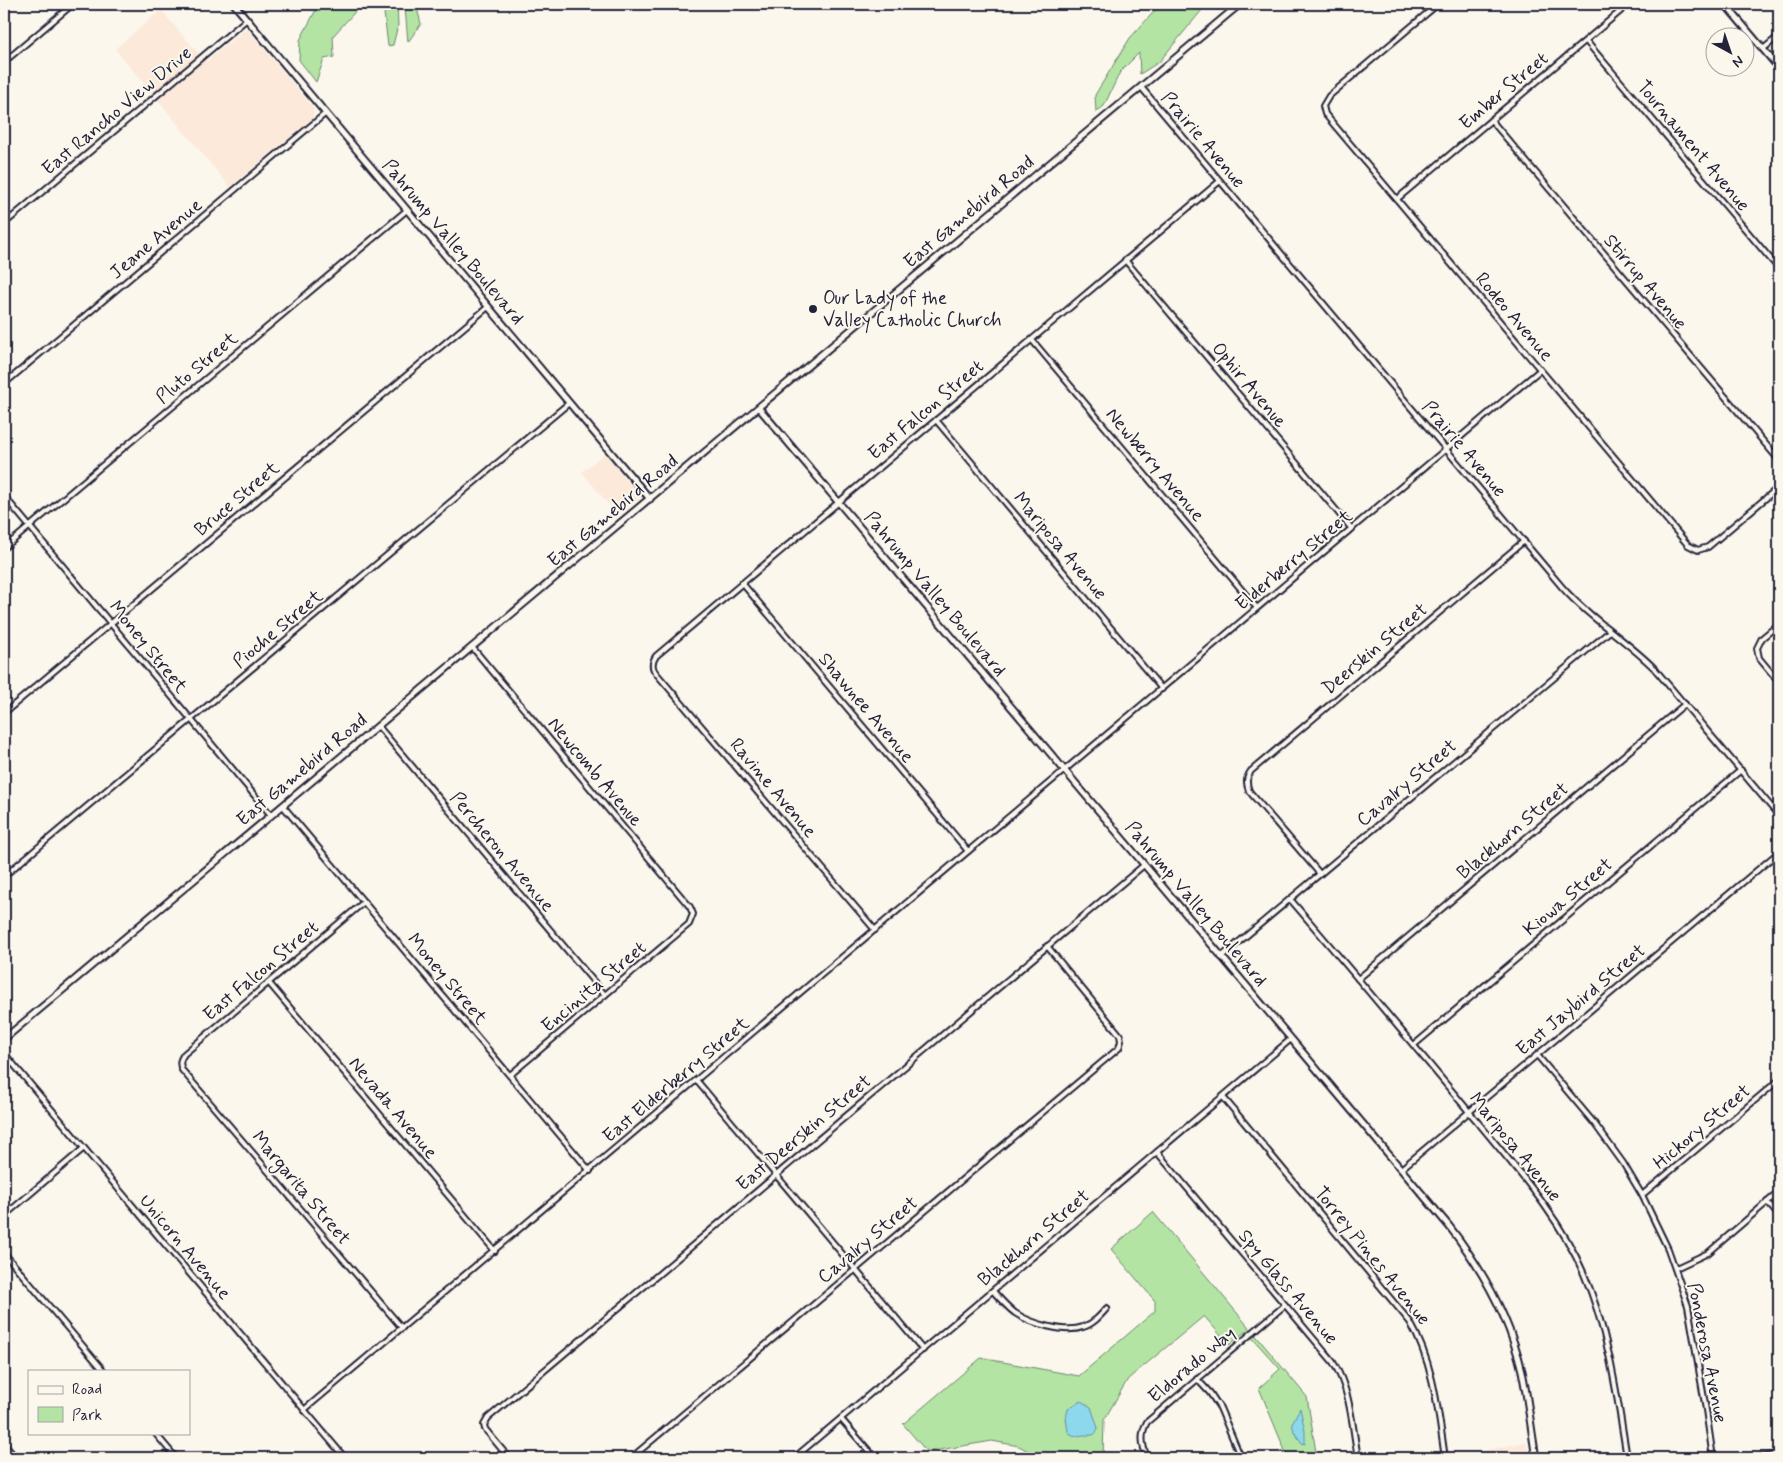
<svg xmlns="http://www.w3.org/2000/svg" width="1783" height="1462" font-family="Mynerve,sans-serif">
<style>
.built{fill:#fce9da}
.green{fill:#b4e4a3;stroke:#6b836f}
.water{fill:#8dd8ed;stroke:#628fa6}
.lines{fill:none;stroke-linecap:round;stroke-linejoin:round}
.street-casing{stroke:#22223b;stroke-width:8}
.secondary-casing{stroke:#22223b;stroke-width:9}
.street{stroke:#fbf7ec;stroke-width:4}
.secondary{stroke:#fbf7ec;stroke-width:5}
.poi-dot{fill:#22223b;stroke:#fbf7ec;stroke-width:2}
.labels{text-anchor:middle;dominant-baseline:central;stroke-width:4;stroke-linejoin:round;paint-order:stroke}
.street-label{font-size:19px;fill:#22223b;stroke:#fbf7ec}
.poi-label{font-size:19px;fill:#22223b;stroke:#fbf7ec;text-anchor:start}
</style>
<rect width="100%" height="100%" fill="#fbf7ec"/>
<filter id="ink" filterUnits="userSpaceOnUse"><feTurbulence type="fractalNoise" baseFrequency=".02" numOctaves="2"/><feDisplacementMap in="SourceGraphic" scale="10" xChannelSelector="R" yChannelSelector="G"/><feConvolveMatrix kernelMatrix="1 2 1 2 8 2 1 2 1" color-interpolation-filters="sRGB"/></filter>
<g filter="url(#ink)">
<g class="built">
<path d="M 161,10 L 206,62 L 244,30 L 249,31 L 314,109 L 313,118 L 230,187 L 115,49 Z"/>
<path d="M 605,453 L 641,497 L 618,516 L 582,472 Z"/>
<path d="M 1526,1442 L 1529,1458 L 1489,1458 L 1487,1450 Z"/>
</g>
<g class="green">
<path d="M 319,4 L 362,4 L 333,36 L 334,57 L 324,59 L 316,82 L 299,60 L 300,40 Z"/>
<path d="M 383,4 L 397,4 L 398,25 L 393,45 L 388,46 Z"/>
<path d="M 402,4 L 416,4 L 421,24 L 408,42 L 405,8 Z"/>
<path d="M 1161,4 L 1207,4 L 1159,62 L 1140,74 L 1139,53 L 1120,72 L 1104,106 L 1096,112 L 1095,95 L 1130,38 Z"/>
<path d="M 1153,1212 L 1307,1397 L 1317,1458 L 1288,1458 L 1259,1388 L 1280,1369 L 1246,1331 L 1229,1345 L 1204,1316 L 1128,1379 L 1104,1420 L 1103,1458 L 1041,1458 L 1019,1446 L 992,1441 L 927,1452 L 903,1424 L 981,1358 L 1079,1376 L 1155,1311 L 1155,1301 L 1111,1249 Z"/>
</g>
<g class="water">
<path d="M 1081,1401 L 1091,1407 L 1098,1428 C 1095,1437 1092,1435 1084,1435 C 1077,1436 1074,1437 1068,1432 L 1066,1418 L 1068,1409 Z"/>
<path d="M 1300,1408 L 1305,1431 L 1305,1444 L 1302,1443 L 1294,1432 L 1292,1423 Z"/>
</g>
<g class="lines">
<defs>
<g id="street">
<path d="M 1438,4 L 1329,96 L 1323,106 L 1325,114 L 1688,545 L 1698,550 L 1708,547 L 1779,487"/>
<path d="M 1586,41 L 1779,269"/>
<path d="M 1763,49 L 1779,36"/>
<path d="M 4,62 L 73,4"/>
<path d="M 1141,87 L 1562,587 C 1589,618 1625,639 1654,668 L 1779,816"/>
<path d="M 1491,120 L 1779,460"/>
<path d="M 1397,199 L 1629,4"/>
<path d="M 4,224 L 247,19"/>
<path d="M 1125,260 L 1352,529"/>
<path d="M 1032,340 L 1257,608"/>
<path d="M 4,384 L 326,113"/>
<path d="M 936,420 L 1162,689"/>
<path d="M 4,496 L 271,815"/>
<path d="M 4,548 L 407,210"/>
<path d="M 742,583 L 968,851"/>
<path d="M 1779,624 L 1762,638 L 1757,648 L 1759,658 L 1779,682"/>
<path d="M 472,647 L 690,907 L 693,914 L 689,924 L 510,1075"/>
<path d="M 4,713 L 488,307"/>
<path d="M 378,726 L 605,995"/>
<path d="M 283,806 L 590,1171"/>
<path d="M 1320,874 L 1249,791 C 1246,783 1246,778 1251,771 L 1524,541"/>
<path d="M 4,876 L 569,403"/>
<path d="M 1290,899 C 1353,972 1414,1046 1476,1120 C 1516,1169 1559,1215 1584,1274 C 1609,1333 1617,1396 1627,1458"/>
<path d="M 364,902 L 184,1054 C 180,1060 179,1063 182,1070 L 402,1328"/>
<path d="M 875,930 L 656,673 C 651,667 652,662 656,656 L 1220,181"/>
<path d="M 1221,957 L 1610,631"/>
<path d="M 1358,979 L 1685,704"/>
<path d="M 269,983 L 495,1251"/>
<path d="M 1414,1045 L 1741,770"/>
<path d="M 4,1053 L 345,1458"/>
<path d="M 1537,1055 L 1594,1123 L 1623,1163 L 1642,1195 L 1668,1249 L 1688,1306 L 1706,1410 L 1713,1458"/>
<path d="M 697,1081 L 923,1350"/>
<path d="M 1223,1097 L 1410,1322 C 1434,1364 1438,1411 1445,1458"/>
<path d="M 1157,1152 L 1333,1362 C 1351,1391 1352,1425 1358,1458"/>
<path d="M 1401,1169 L 1779,852"/>
<path d="M 1642,1195 L 1779,1080"/>
<path d="M 1767,1202 L 1779,1216"/>
<path d="M 4,1216 L 84,1148"/>
<path d="M 4,1253 L 104,1371"/>
<path d="M 1676,1268 L 1708,1253 L 1779,1192"/>
<path d="M 993,1291 C 1000,1299 1007,1307 1015,1313 C 1030,1323 1065,1334 1083,1327 C 1093,1324 1100,1316 1107,1308"/>
<path d="M 1197,1379 L 1210,1393 L 1220,1408 L 1241,1458"/>
<path d="M 304,1410 L 1540,370"/>
<path d="M 841,1419 L 875,1458"/>
<path d="M 155,1433 L 176,1458"/>
<path d="M 4,1444 L 16,1458"/>
<path d="M 509,1458 L 485,1429 L 484,1425 L 488,1418 L 1144,865"/>
<path d="M 631,1458 L 1119,1048 L 1121,1041 L 1120,1035 L 1047,946"/>
<path d="M 794,1458 L 1291,1039"/>
<path d="M 1147,1458 C 1142,1445 1140,1434 1147,1422 L 1285,1305"/>
</g>
<g id="secondary">
<path d="M 234,4 L 650,499"/>
<path d="M 1725,4 L 1779,68"/>
<path d="M 759,408 L 1449,1226 C 1483,1270 1509,1316 1522,1371 C 1528,1400 1531,1429 1536,1458"/>
<path d="M 4,1039 L 1240,4"/>
<path d="M 1758,1458 L 1779,1455"/>
</g>
</defs>
<use href="#street" class="street-casing"/>
<use href="#secondary" class="secondary-casing"/>
<use href="#street" class="street"/>
<use href="#secondary" class="secondary"/>
</g>
</g>
<circle class="poi-dot" cx="813" cy="309" r="5"/>
<g class="labels">
<g class="street-label">
<text transform="translate(1504 91) rotate(-40)">Ember Street</text>
<text transform="translate(117 111) rotate(-40)">East Rancho View Drive</text>
<text transform="translate(1203 140) rotate(50)">Prairie Avenue</text>
<text transform="translate(1693 146) rotate(50)">Tournament Avenue</text>
<text transform="translate(969 212) rotate(-40)">East Gamebird Road</text>
<text transform="translate(156 239) rotate(-40)">Jeane Avenue</text>
<text transform="translate(453 242) rotate(50)">Pahrump Valley Boulevard</text>
<text transform="translate(1645 282) rotate(50)">Stirrup Avenue</text>
<text transform="translate(1514 317) rotate(50)">Rodeo Avenue</text>
<text transform="translate(197 368) rotate(-40)">Pluto Street</text>
<text transform="translate(1249 385) rotate(50)">Ophir Avenue</text>
<text transform="translate(926 410) rotate(-40)">East Falcon Street</text>
<text transform="translate(1464 449) rotate(50)">Prairie Avenue</text>
<text transform="translate(1155 465) rotate(50)">Newberry Avenue</text>
<text transform="translate(237 499) rotate(-40)">Bruce Street</text>
<text transform="translate(613 511) rotate(-40)">East Gamebird Road</text>
<text transform="translate(1060 546) rotate(50)">Mariposa Avenue</text>
<text transform="translate(1294 560) rotate(-40)">Elderberry Street</text>
<text transform="translate(935 594) rotate(50)">Pahrump Valley Boulevard</text>
<text transform="translate(278 629) rotate(-40)">Pioche Street</text>
<text transform="translate(148 647) rotate(51)">Money Street</text>
<text transform="translate(1375 649) rotate(-40)">Deerskin Street</text>
<text transform="translate(866 708) rotate(50)">Shawnee Avenue</text>
<text transform="translate(302 770) rotate(-40)">East Gamebird Road</text>
<text transform="translate(595 772) rotate(50)">Newcomb Avenue</text>
<text transform="translate(1407 783) rotate(-40)">Cavalry Street</text>
<text transform="translate(773 788) rotate(50)">Ravine Avenue</text>
<text transform="translate(1513 831) rotate(-40)">Blackhorn Street</text>
<text transform="translate(502 852) rotate(50)">Percheron Avenue</text>
<text transform="translate(1568 897) rotate(-40)">Kiowa Street</text>
<text transform="translate(1196 904) rotate(50)">Pahrump Valley Boulevard</text>
<text transform="translate(261 971) rotate(-40)">East Falcon Street</text>
<text transform="translate(447 979) rotate(50)">Money Street</text>
<text transform="translate(594 987) rotate(-40)">Encinita Street</text>
<text transform="translate(1581 1000) rotate(-40)">East Jaybird Street</text>
<text transform="translate(676 1080) rotate(-40)">East Elderberry Street</text>
<text transform="translate(393 1108) rotate(50)">Nevada Avenue</text>
<text transform="translate(1702 1127) rotate(-40)">Hickory Street</text>
<text transform="translate(804 1133) rotate(-40)">East Deerskin Street</text>
<text transform="translate(1515 1147) rotate(51)">Mariposa Avenue</text>
<text transform="translate(301 1188) rotate(50)">Margarita Street</text>
<text transform="translate(1034 1238) rotate(-40)">Blackhorn Street</text>
<text transform="translate(868 1240) rotate(-40)">Cavalry Street</text>
<text transform="translate(185 1247) rotate(50)">Unicorn Avenue</text>
<text transform="translate(1372 1256) rotate(51)">Torrey Pines Avenue</text>
<text transform="translate(1288 1287) rotate(50)">Spy Glass Avenue</text>
<text transform="translate(1707 1353) rotate(79)">Ponderosa Avenue</text>
<text transform="translate(1192 1365) rotate(-40)">Eldorado Way</text>
</g>
<g class="poi-label">
<text x="823" y="298">Our Lady of the<tspan x="823" dy="22">Valley Catholic Church</tspan></text>
</g>
</g>
<rect width="1783" height="1462" fill="none" stroke="#fbf7ec" stroke-width="20"/>
<rect x="10" y="10" width="1763" height="1442" fill="none" stroke="#22223b" stroke-width="2" filter="url(#ink)"/>
<rect x="28" y="1370" width="162" height="65" fill="#fbf7ec" stroke="#a4a2a5"/>
<rect x="38" y="1386" width="25" height="8" fill="#fbf7ec" stroke="#a4a2a5"/>
<text x="72" y="1394" font-size="15" fill="#22223b">Road</text>
<rect x="38" y="1407" width="25" height="15" fill="#b4e4a3" stroke="#a4a2a5"/>
<text x="72" y="1420" font-size="15" fill="#22223b">Park</text>
<g transform="translate(1730 52) rotate(140)"><circle r="24" fill="#fbf7ec" stroke="#a4a2a5"/>
<path d="M0-4L9 19L0 12L-9 19Z" fill="#22223b"/>
<text y="-8" font-size="14" font-weight="bold" text-anchor="middle" fill="#22223b">N</text>
</g>
</svg>
